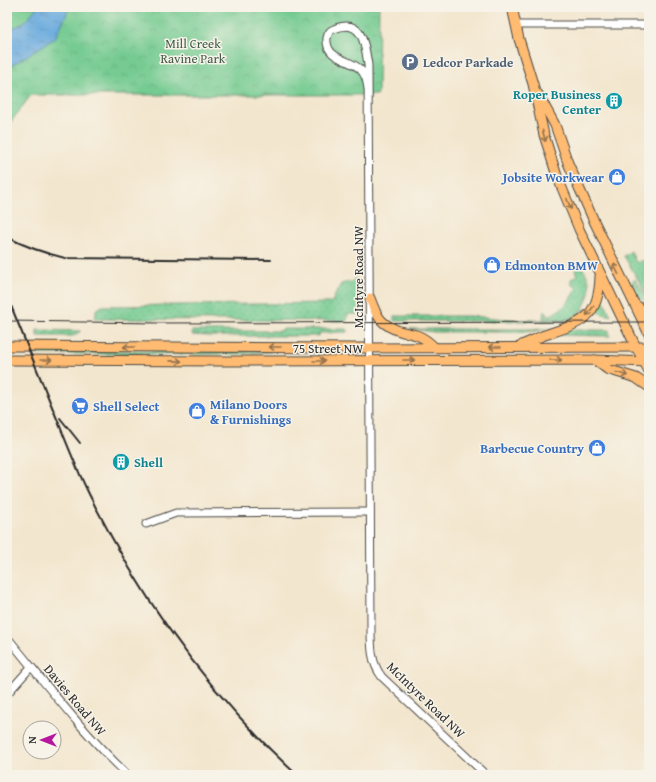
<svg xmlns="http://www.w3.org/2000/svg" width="656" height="782" font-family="'Gentium Book Plus',serif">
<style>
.grass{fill:url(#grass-dots);stroke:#507b5e}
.park{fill:url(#park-crowns);stroke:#507b5e}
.water{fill:url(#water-ripples);stroke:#4a6b84}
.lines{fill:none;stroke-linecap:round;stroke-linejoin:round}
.minor-casing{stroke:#494743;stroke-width:9}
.major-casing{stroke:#494743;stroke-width:11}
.minor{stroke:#fff;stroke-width:7}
.major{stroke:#ffbb71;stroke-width:9}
.tram{stroke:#2b2b2b;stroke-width:1}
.rail{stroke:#2b2b2b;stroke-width:2}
.oneway{stroke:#95734e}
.labels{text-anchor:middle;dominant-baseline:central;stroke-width:3;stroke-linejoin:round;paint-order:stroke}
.park-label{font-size:13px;fill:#415b4a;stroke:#f7f3e8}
.service-label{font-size:13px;font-weight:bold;fill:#4e5e75;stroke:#f7f3e8;text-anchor:start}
.culture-label{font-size:13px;font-weight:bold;fill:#0d838f;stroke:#f7f3e8;text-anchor:end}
.shop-label{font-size:13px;font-weight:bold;fill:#366cbe;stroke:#f7f3e8;text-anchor:start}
.street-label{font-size:13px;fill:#2b2b2b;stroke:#f7f3e8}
</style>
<defs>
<pattern id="grass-dots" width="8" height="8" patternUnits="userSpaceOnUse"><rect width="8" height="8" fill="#74cb91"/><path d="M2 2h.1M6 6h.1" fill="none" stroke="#65ae7d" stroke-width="1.8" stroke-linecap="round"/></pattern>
<pattern id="park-crowns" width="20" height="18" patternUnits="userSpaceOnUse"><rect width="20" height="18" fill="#74cb91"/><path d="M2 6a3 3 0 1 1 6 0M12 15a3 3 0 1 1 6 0" fill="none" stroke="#65ae7d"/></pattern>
<pattern id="water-ripples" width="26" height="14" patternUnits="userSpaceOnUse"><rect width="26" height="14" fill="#6aabde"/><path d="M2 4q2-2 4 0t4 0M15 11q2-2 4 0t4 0" fill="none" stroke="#578bb4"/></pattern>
</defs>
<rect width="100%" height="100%" fill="#f7f3e8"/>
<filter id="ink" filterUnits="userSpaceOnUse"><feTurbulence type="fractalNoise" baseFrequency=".025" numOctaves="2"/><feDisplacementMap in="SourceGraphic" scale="8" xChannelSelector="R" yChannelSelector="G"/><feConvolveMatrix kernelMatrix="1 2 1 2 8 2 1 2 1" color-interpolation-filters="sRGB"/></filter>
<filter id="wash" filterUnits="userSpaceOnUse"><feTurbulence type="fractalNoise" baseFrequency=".012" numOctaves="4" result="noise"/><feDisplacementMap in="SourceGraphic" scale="16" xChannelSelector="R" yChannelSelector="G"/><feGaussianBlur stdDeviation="0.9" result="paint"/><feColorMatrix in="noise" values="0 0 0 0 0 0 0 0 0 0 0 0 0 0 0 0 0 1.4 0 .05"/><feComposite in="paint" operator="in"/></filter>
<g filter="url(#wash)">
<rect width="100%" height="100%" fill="#f3e6ce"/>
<g class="grass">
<path d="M 631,251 L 636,263 L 643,260 L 645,261 L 645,280 L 649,287 L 649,301 L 639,281 L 624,256 Z"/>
<path d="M 582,267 C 585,272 588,276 589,282 C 592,294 584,312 572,317 C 564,320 552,318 543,318 L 544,310 L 545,311 L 548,316 C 563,310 570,301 577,287 L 572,285 L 571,279 L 577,276 L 575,270 Z"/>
<path d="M 355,278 C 367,289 362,299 362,314 L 349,314 L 347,316 L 347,321 L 95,319 L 96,310 L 102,306 L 331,303 L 341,284 L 354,281 Z"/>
<path d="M 635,279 L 649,303 L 649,309 L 639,296 L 631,282 Z"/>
<path d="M 601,298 L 603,299 L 611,316 L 596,312 Z"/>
<path d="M 584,309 L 586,309 L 579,316 L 573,321 L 394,321 L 394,316 L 470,316 L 522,320 L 569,319 L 579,314 Z"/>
<path d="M 282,329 L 347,329 L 347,332 L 319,333 L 319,336 L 209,336 L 192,335 L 192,331 L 281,331 Z"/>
<path d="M 409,329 L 552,329 L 525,332 L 434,332 Z"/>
<path d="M 37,330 L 81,331 L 73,336 L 37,336 Z"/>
<path d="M 571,330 L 609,330 L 610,336 L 559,335 Z"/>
<path d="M 31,351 L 271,351 L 271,352 L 234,354 L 32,354 Z"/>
</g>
<path class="park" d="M 7,7 L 379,7 L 378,95 L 31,95 L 7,127 Z"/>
<path class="water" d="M 37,7 L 71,7 L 68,11 L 55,38 L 7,68 L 7,29 C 24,26 27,19 37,7 Z"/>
</g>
<g filter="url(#ink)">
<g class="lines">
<defs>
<g id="minor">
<path d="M 516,25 L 649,25"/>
<path d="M 368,89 C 367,82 366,75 360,69 C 349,59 325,59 327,38 C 328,33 330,30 334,29 C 363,17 365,45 368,65 C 370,253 371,441 371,629 C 371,647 371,663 382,677 L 486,775"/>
<path d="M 146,524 L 176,513 L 370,512"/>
<path d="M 7,637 C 46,684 83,733 128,775"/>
<path d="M 7,694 L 31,667"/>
</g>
<g id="major">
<path d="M 512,7 L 519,39 L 533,84 L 544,135 L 557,176 L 579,229 L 636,347 L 649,371"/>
<path d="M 538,94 L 555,125 L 568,163 L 594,221 L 649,334"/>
<path d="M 370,298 C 377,318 382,326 403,332 C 408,333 414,334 419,336 C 424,338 430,343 434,347"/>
<path d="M 636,305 L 649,315"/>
<path d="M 522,345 C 529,342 535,339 542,336 C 579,323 599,321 600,276"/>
<path d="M 7,346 L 357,348 L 649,347"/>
<path d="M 7,360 L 224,361 L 595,360 L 649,362"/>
<path d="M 595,360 L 607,369 L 636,378 L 649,387"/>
</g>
</defs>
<use href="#minor" class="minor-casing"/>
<use href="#major" class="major-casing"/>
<use href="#minor" class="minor"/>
<use href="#major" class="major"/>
<path class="tram" d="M 7,321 L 157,323 L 649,322"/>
<g class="rail">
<path d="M 7,237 C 26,247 44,253 65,258 L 271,260"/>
<path d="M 7,296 C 24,337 40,378 57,419 C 67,444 77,470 89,494 C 141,599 211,696 297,775"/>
<path d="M 60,418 L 80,443"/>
</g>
</g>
<defs><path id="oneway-shaft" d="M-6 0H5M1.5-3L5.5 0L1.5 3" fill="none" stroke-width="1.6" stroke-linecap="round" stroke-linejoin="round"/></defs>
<g class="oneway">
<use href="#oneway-shaft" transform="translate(544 136) rotate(75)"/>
<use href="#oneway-shaft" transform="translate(569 204) rotate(68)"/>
<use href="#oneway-shaft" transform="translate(616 269) rotate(-116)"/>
<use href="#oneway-shaft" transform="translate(590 311) rotate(129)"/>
<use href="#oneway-shaft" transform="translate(129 347) rotate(-180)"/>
<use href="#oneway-shaft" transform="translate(275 347) rotate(-180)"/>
<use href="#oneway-shaft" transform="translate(495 347) rotate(-180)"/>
<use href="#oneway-shaft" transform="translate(46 360)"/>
<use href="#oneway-shaft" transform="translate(409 360)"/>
<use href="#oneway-shaft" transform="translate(556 360)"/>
<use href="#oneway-shaft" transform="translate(176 361) rotate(1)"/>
<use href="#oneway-shaft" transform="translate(319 361)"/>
<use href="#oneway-shaft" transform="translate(622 374) rotate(17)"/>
</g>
</g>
<defs>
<symbol id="parking-disc" viewBox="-11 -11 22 22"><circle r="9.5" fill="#5c6f8a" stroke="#f7f3e8"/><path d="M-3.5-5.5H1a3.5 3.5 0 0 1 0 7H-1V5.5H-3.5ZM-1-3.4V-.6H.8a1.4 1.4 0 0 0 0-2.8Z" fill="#fff"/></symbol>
<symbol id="building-disc" viewBox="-11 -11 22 22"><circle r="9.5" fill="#0f9aa8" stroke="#f7f3e8"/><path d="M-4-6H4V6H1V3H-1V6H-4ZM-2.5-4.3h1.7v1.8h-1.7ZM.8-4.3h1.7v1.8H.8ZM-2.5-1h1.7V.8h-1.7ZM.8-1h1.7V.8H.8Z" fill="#fff"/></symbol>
<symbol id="shop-disc" viewBox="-11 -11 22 22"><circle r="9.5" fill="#3f7fe0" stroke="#f7f3e8"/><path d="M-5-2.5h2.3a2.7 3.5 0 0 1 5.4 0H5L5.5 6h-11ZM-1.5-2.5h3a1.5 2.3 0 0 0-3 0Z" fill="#fff"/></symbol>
<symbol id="supermarket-disc" viewBox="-11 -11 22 22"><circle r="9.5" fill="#3f7fe0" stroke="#f7f3e8"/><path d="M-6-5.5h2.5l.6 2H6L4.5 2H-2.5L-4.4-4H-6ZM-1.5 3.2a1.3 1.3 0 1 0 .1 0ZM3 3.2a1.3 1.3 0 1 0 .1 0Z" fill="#fff"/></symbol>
</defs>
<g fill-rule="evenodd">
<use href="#parking-disc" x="400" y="52" width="20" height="20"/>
<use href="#building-disc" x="604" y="91" width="20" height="20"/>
<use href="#shop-disc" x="607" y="167" width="20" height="20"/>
<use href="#shop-disc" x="482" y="255" width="20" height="20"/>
<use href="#supermarket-disc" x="70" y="396" width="20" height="20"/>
<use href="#shop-disc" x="187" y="401" width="20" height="20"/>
<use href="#shop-disc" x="587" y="438" width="20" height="20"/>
<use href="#building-disc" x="111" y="452" width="20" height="20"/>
</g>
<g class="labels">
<g class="park-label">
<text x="193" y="43">Mill Creek<tspan x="193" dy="15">Ravine Park</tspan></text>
</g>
<g class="service-label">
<text x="423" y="62">Ledcor Parkade</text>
</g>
<g class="culture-label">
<text x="601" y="94">Roper Business<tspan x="601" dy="15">Center</tspan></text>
<text x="134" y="462" text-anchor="start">Shell</text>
</g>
<g class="shop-label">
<text x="604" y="177" text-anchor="end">Jobsite Workwear</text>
<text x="505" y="265">Edmonton BMW</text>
<text x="210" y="404">Milano Doors<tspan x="210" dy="15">&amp; Furnishings</tspan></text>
<text x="93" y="406">Shell Select</text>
<text x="584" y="448" text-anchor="end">Barbecue Country</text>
</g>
<g class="street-label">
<text transform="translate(358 277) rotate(-90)">McIntyre Road NW</text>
<text x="328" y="348">75 Street NW</text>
<text transform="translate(75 700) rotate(50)">Davies Road NW</text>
<text transform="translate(426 700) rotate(44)">McIntyre Road NW</text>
</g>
</g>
<rect width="656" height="782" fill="none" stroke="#f7f3e8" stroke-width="24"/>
<g transform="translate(42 740) rotate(270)"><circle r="19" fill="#f7f3e8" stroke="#a5a39c"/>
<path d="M0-3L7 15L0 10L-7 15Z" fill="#b5179e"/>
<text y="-6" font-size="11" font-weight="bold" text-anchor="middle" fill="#2b2b2b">N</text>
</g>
</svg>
